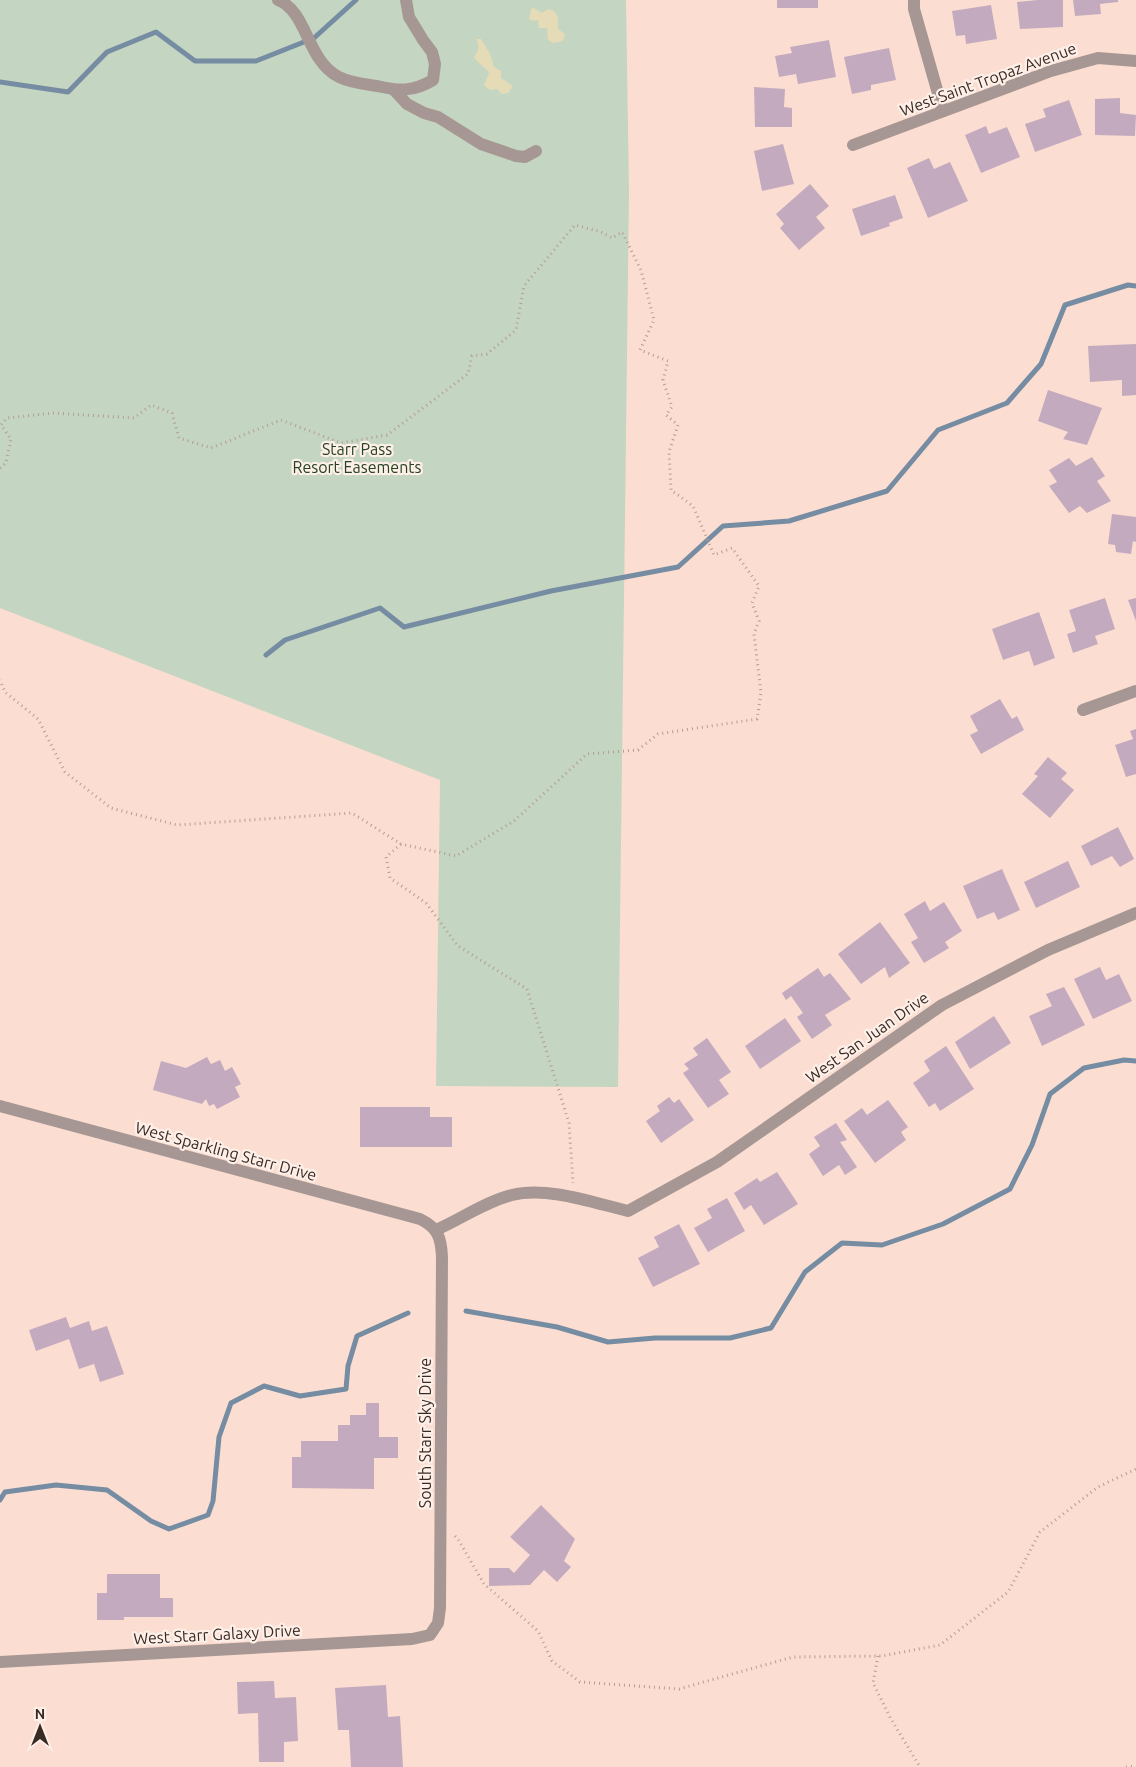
<svg xmlns="http://www.w3.org/2000/svg" width="1136" height="1767" font-family="Ubuntu,sans-serif">
<style>
.green{fill:#c4d5c2}
.sand{fill:#e5dcb7}
.lines{fill:none;stroke-linecap:round;stroke-linejoin:round}
.stream{stroke:#768ca2;stroke-width:5}
.building{fill:#c4aabf}
.path{stroke:#b59d92;stroke-width:3;stroke-dasharray:1 4;stroke-linecap:butt}
.minor{stroke:#a79794;stroke-width:12}
.labels{text-anchor:middle;dominant-baseline:central;stroke-width:4.5;stroke-linejoin:round;paint-order:stroke}
.street-label{font-size:16px;fill:#382b24;stroke:#feefe8}
.park-label{font-size:16px;fill:#244420;stroke:#feefe8}
</style>
<rect width="100%" height="100%" fill="#fbded1"/>
<path class="green" d="M 0,0 L 626,0 L 629,192 L 618,1087 L 436,1086 L 440,780 L 0,608 Z"/>
<g class="sand">
<path d="M 532,7 L 542,13 L 548,9 L 554,11 L 558,17 L 558,29 L 565,34 L 563,41 L 554,43 L 548,40 L 547,28 L 539,28 L 538,20 L 532,21 L 529,19 Z"/>
<path d="M 476,39 L 481,39 L 490,54 L 494,67 L 501,71 L 501,78 L 513,86 L 508,93 L 502,94 L 497,89 L 490,90 L 484,85 L 489,73 C 485,66 478,64 474,57 C 479,50 480,47 476,39 Z"/>
</g>
<g class="lines">
<g class="stream">
<path d="M 0,82 L 68,92 L 107,52 L 156,32 L 195,61 L 256,61 L 314,38 L 356,0"/>
<path d="M 266,655 L 285,640 L 380,608 L 404,627 L 551,591 L 678,567 L 723,526 L 789,521 L 887,491 L 938,430 L 1007,403 L 1041,364 L 1065,305 L 1128,285 L 1136,286"/>
<path d="M 466,1311 L 557,1327 L 608,1342 L 655,1338 L 730,1338 L 771,1328 L 805,1272 L 842,1243 L 882,1245 L 943,1224 L 1010,1189 L 1032,1145 L 1050,1094 L 1084,1068 L 1124,1060 L 1136,1061"/>
<path d="M 0,1500 L 5,1492 L 56,1485 L 107,1490 L 151,1521 L 169,1529 L 208,1515 L 213,1501 L 219,1437 L 231,1403 L 264,1386 L 300,1396 L 346,1389 L 348,1366 L 357,1336 L 408,1313"/>
</g>
</g>
<g class="building">
<rect x="777" y="0" width="41" height="8"/>
<path d="M 1038,0 L 1063,0 L 1063,27 L 1020,29 L 1017,2 Z"/>
<path d="M 1073,0 L 1118,0 L 1118,2 L 1100,4 L 1101,14 L 1075,16 Z"/>
<path d="M 991,5 L 997,39 L 966,44 L 965,35 L 956,36 L 952,11 Z"/>
<path d="M 829,40 L 836,77 L 798,84 L 796,74 L 779,77 L 775,56 L 792,53 L 790,47 Z"/>
<path d="M 889,48 L 896,80 L 871,85 L 871,90 L 852,94 L 844,57 Z"/>
<path d="M 754,87 L 785,89 L 784,107 L 792,108 L 792,127 L 755,127 Z"/>
<path d="M 1120,98 L 1120,113 L 1136,115 L 1135,136 L 1095,135 L 1095,99 Z"/>
<path d="M 1069,100 L 1082,135 L 1035,152 L 1025,124 L 1046,117 L 1043,109 Z"/>
<path d="M 986,126 L 989,134 L 1007,127 L 1020,157 L 981,173 L 965,135 Z"/>
<path d="M 783,144 L 794,184 L 762,191 L 754,151 Z"/>
<path d="M 929,158 L 934,169 L 950,162 L 968,201 L 928,218 L 907,168 Z"/>
<path d="M 810,184 L 829,206 L 816,217 L 825,228 L 799,250 L 780,228 L 784,224 L 776,214 Z"/>
<path d="M 895,195 L 903,218 L 889,223 L 890,226 L 861,236 L 852,209 Z"/>
<path d="M 1136,344 L 1136,395 L 1122,396 L 1122,380 L 1090,382 L 1088,346 Z"/>
<path d="M 1048,390 L 1102,408 L 1087,445 L 1063,439 L 1068,432 L 1038,421 Z"/>
<path d="M 1092,457 L 1105,476 L 1097,481 L 1111,501 L 1087,513 L 1080,506 L 1069,513 L 1049,486 L 1057,482 L 1049,470 L 1069,458 L 1076,466 Z"/>
<path d="M 1112,514 L 1136,517 L 1136,542 L 1133,541 L 1131,554 L 1116,552 L 1115,545 L 1108,544 Z"/>
<path d="M 1105,598 L 1115,629 L 1095,636 L 1098,644 L 1073,653 L 1067,634 L 1076,631 L 1069,610 Z"/>
<path d="M 1136,598 L 1136,621 L 1128,600 Z"/>
<path d="M 1039,612 L 1055,658 L 1034,666 L 1029,651 L 1003,660 L 992,629 Z"/>
<path d="M 1000,699 L 1012,719 L 1017,716 L 1024,730 L 981,754 L 970,735 L 978,731 L 970,716 Z"/>
<path d="M 1136,729 L 1136,774 L 1126,777 L 1115,745 L 1133,739 L 1130,731 Z"/>
<path d="M 1048,757 L 1067,773 L 1061,779 L 1074,790 L 1050,818 L 1022,794 L 1038,776 L 1034,774 Z"/>
<path d="M 1118,827 L 1134,859 L 1120,867 L 1112,856 L 1091,866 L 1081,846 Z"/>
<path d="M 1068,861 L 1080,887 L 1036,908 L 1024,882 Z"/>
<path d="M 1002,869 L 1020,910 L 998,920 L 994,912 L 977,919 L 963,886 Z"/>
<path d="M 925,901 L 930,911 L 944,902 L 962,931 L 945,942 L 949,948 L 924,963 L 911,942 L 918,938 L 904,914 Z"/>
<path d="M 880,922 L 910,963 L 889,978 L 885,967 L 861,984 L 838,954 Z"/>
<path d="M 1100,967 L 1106,980 L 1119,974 L 1132,1001 L 1093,1019 L 1074,979 Z"/>
<path d="M 818,968 L 824,977 L 830,973 L 851,999 L 825,1015 L 832,1025 L 812,1039 L 797,1017 L 803,1013 L 791,996 L 786,1000 L 782,993 Z"/>
<path d="M 1064,987 L 1085,1025 L 1042,1046 L 1029,1016 L 1052,1006 L 1046,994 Z"/>
<path d="M 994,1016 L 1011,1043 L 970,1069 L 955,1042 Z"/>
<path d="M 785,1018 L 801,1041 L 760,1069 L 745,1046 Z"/>
<path d="M 707,1038 L 731,1072 L 719,1080 L 729,1094 L 708,1108 L 683,1073 L 689,1069 L 684,1064 L 698,1055 L 693,1048 Z"/>
<path d="M 946,1046 L 974,1089 L 940,1111 L 935,1103 L 929,1107 L 913,1083 L 930,1071 L 924,1061 Z"/>
<path d="M 207,1057 L 211,1064 L 220,1060 L 225,1071 L 232,1067 L 241,1084 L 235,1087 L 240,1097 L 217,1109 L 214,1104 L 209,1106 L 206,1099 L 202,1104 L 153,1090 L 161,1061 L 186,1068 Z"/>
<path d="M 669,1097 L 674,1103 L 679,1099 L 694,1120 L 661,1143 L 646,1121 L 660,1111 L 657,1106 Z"/>
<path d="M 888,1100 L 908,1127 L 901,1132 L 906,1140 L 875,1163 L 844,1121 L 862,1108 L 867,1115 Z"/>
<path d="M 360,1107 L 430,1107 L 430,1117 L 452,1117 L 452,1147 L 360,1147 Z"/>
<path d="M 836,1123 L 847,1140 L 840,1142 L 857,1167 L 845,1175 L 839,1165 L 823,1176 L 809,1154 L 820,1146 L 814,1137 Z"/>
<path d="M 777,1172 L 798,1204 L 764,1225 L 751,1205 L 744,1210 L 734,1193 L 757,1178 L 760,1182 Z"/>
<path d="M 727,1198 L 745,1231 L 708,1252 L 694,1228 L 712,1218 L 707,1209 Z"/>
<path d="M 679,1224 L 700,1264 L 653,1287 L 638,1258 L 659,1247 L 654,1237 Z"/>
<path d="M 66,1317 L 70,1328 L 89,1321 L 92,1331 L 107,1326 L 124,1374 L 100,1382 L 94,1364 L 79,1369 L 69,1339 L 36,1351 L 29,1330 Z"/>
<path d="M 366,1403 L 379,1403 L 379,1437 L 398,1437 L 398,1458 L 374,1458 L 374,1489 L 292,1488 L 292,1457 L 301,1457 L 301,1441 L 338,1441 L 338,1425 L 350,1425 L 350,1415 L 366,1415 Z"/>
<path d="M 541,1505 L 575,1539 L 564,1561 L 571,1567 L 557,1582 L 544,1570 L 530,1585 L 489,1586 L 489,1568 L 509,1568 L 514,1573 L 530,1555 L 510,1537 Z"/>
<path d="M 107,1574 L 160,1574 L 160,1598 L 173,1598 L 173,1617 L 124,1617 L 124,1620 L 97,1620 L 97,1593 L 107,1593 Z"/>
<path d="M 274,1681 L 275,1698 L 296,1697 L 298,1741 L 284,1742 L 284,1762 L 259,1762 L 258,1713 L 238,1714 L 237,1682 Z"/>
<path d="M 386,1685 L 388,1717 L 400,1716 L 403,1767 L 351,1767 L 349,1730 L 338,1730 L 335,1688 Z"/>
</g>
<g class="lines">
<g class="path">
<path d="M 0,468 L 6,463 L 11,439 L 1,425 L 7,418 L 53,413 L 134,418 L 151,405 L 172,413 L 179,438 L 211,448 L 281,420 L 341,443 L 387,435 L 468,374 L 472,356 L 487,354 L 516,330 L 524,286 L 575,225 L 601,232 L 612,238 L 622,232 L 641,270 L 654,320 L 640,350 L 668,361 L 663,380 L 672,407 L 666,415 L 678,425 L 669,452 L 671,490 L 693,506 L 714,555 L 732,548 L 759,586 L 752,603 L 759,621 L 754,634 L 761,693 L 757,719 L 658,734 L 638,750 L 587,754 L 514,821 L 456,856 L 401,844 L 352,813 L 177,825 L 111,808 L 65,772 L 38,719 L 5,692 L 0,680"/>
<path d="M 401,844 L 386,857 L 390,878 L 426,903 L 458,946 L 527,989 L 569,1123 L 573,1183"/>
<path d="M 455,1536 L 458,1539 L 484,1584 L 538,1631 L 552,1661 L 580,1682 L 679,1689 L 793,1657 L 882,1656 L 940,1645 L 1008,1592 L 1040,1532 L 1098,1487 L 1136,1469"/>
<path d="M 878,1656 L 873,1683 L 891,1719 L 920,1767"/>
<path d="M 1126,1767 L 1136,1766"/>
</g>
<g class="minor">
<path d="M 278,0 C 308,12 306,60 339,77 C 351,83 365,84 377,86 C 399,91 413,92 433,80 L 435,64 L 432,52 L 423,40 L 409,17 L 406,0"/>
<path d="M 914,0 L 914,9 L 943,111"/>
<path d="M 394,90 L 407,104 L 424,113 L 438,117 L 481,144 L 516,156 L 525,157 L 536,151"/>
<path d="M 853,145 L 1051,71 L 1098,58 L 1136,61"/>
<path d="M 1083,710 L 1136,691"/>
<path d="M 0,1106 L 420,1219 C 438,1228 441,1237 442,1257 L 440,1608 L 438,1623 L 430,1635 L 412,1639 L 0,1662"/>
<path d="M 436,1230 C 461,1219 485,1202 512,1195 C 547,1186 594,1203 628,1211 L 717,1162 L 942,1005 L 1048,950 L 1136,913"/>
</g>
</g>
<g class="labels">
<g class="street-label">
<text transform="translate(988 79) rotate(-20)">West Saint Tropaz Avenue</text>
<text transform="translate(867 1037) rotate(-35)">West San Juan Drive</text>
<text transform="translate(226 1151) rotate(15)">West Sparkling Starr Drive</text>
<text transform="translate(425 1433) rotate(-90)">South Starr Sky Drive</text>
<text transform="translate(217 1634) rotate(-3)">West Starr Galaxy Drive</text>
</g>
<g class="park-label">
<text x="357" y="449">Starr Pass<tspan x="357" dy="18">Resort Easements</tspan></text>
</g>
</g>
<g transform="translate(40 1727)" stroke="#feefe8" stroke-width="4" paint-order="stroke">
<path d="M0-4L9 19L0 12L-9 19Z" fill="#382b24"/>
<text y="-8" font-size="14" font-weight="bold" text-anchor="middle" fill="#382b24">N</text>
</g>
</svg>
